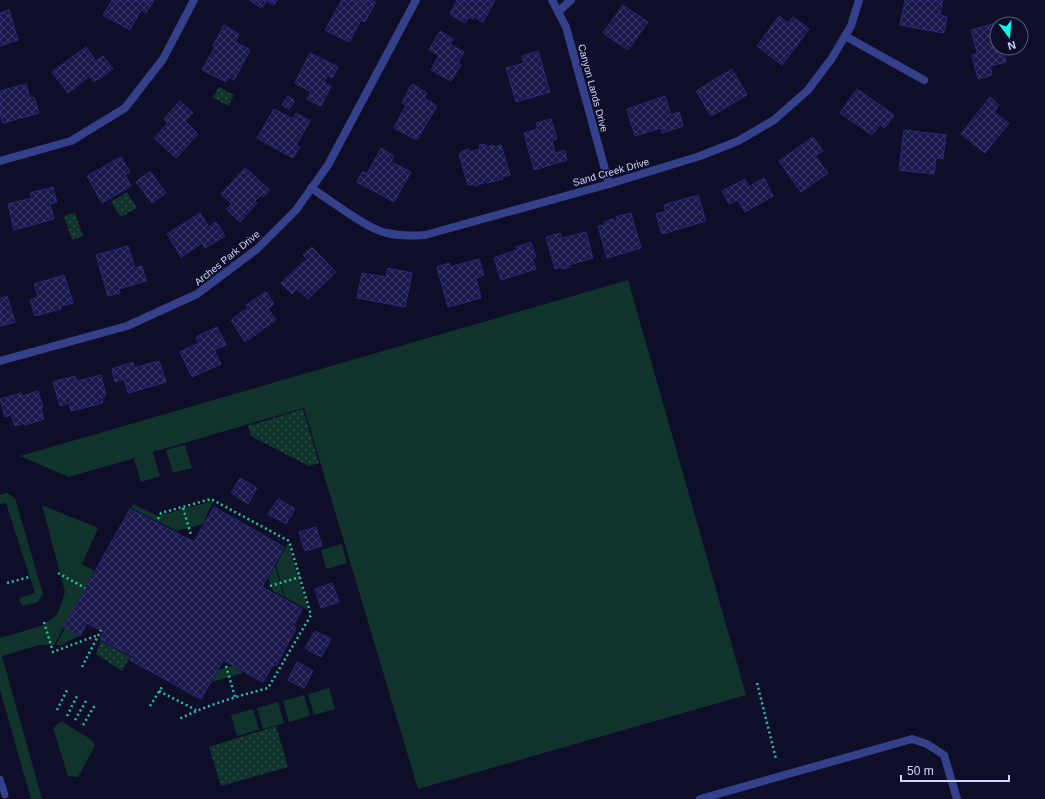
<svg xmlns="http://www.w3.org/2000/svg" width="1045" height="799" font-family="Helvetica,sans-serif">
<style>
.green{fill:#10332c}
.park{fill:url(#park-dots)}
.building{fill:url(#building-cross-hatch);stroke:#2b2879}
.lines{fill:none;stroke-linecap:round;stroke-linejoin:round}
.path{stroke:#26c29f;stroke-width:2.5;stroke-dasharray:2 3;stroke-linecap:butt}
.service{stroke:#35408b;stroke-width:7}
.minor{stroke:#35408b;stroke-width:8}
.labels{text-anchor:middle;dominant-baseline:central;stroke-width:3.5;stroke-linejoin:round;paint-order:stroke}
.street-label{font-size:10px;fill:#d5d7ff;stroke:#0e0e29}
</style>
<defs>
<pattern id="park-dots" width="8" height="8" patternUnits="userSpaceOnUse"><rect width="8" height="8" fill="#10332c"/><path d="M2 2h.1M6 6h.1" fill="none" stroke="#32504c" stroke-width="1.8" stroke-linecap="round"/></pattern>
<pattern id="building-cross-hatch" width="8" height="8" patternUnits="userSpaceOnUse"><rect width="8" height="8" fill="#1a184b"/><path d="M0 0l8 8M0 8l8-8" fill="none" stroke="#3a3966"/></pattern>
</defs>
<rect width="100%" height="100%" fill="#0e0e29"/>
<g class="green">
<path d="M 628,280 L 746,695 L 418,789 L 304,408 L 153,452 L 160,476 L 141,482 L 134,459 L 138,457 L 69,477 L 20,456 Z"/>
<path d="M 185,445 L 192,468 L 173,473 L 166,450 Z"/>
<path d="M 7,493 L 15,498 L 43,594 L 38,602 L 22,606 L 19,598 L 35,593 L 6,503 L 0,504 L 0,495 Z"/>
<path d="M 213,501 L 203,524 L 177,531 L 131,508 L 133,504 L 158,516 Z"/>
<path d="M 42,505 L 98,528 L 82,564 L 94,571 L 54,645 L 39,645 L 2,656 L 42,799 L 31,799 L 0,690 L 0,638 L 41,626 L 57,615 L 65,592 Z"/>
<path d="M 288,543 L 308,610 L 285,597 L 276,565 Z"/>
<path d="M 342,544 L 347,563 L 326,569 L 321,550 Z"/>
<path d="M 275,566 L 284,597 L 273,591 L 268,578 Z"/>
<path d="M 65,628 L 79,636 L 60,646 L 56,644 Z"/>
<path d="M 233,666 L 243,673 L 212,682 L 218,670 Z"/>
<path d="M 329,688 L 335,709 L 314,715 L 308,694 Z"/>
<path d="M 304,695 L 310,716 L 289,722 L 283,701 Z"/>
<path d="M 278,702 L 284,723 L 263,729 L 257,708 Z"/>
<path d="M 253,709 L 259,730 L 237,736 L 231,715 Z"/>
<path d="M 61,721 L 92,740 L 95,746 L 78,777 L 68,776 L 53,728 Z"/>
</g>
<g class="park">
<path d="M 219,87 L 234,95 L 228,106 L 213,97 Z"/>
<path d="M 127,192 L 137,208 L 121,217 L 111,202 Z"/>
<path d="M 75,213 L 83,236 L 72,240 L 64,216 Z"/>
<path d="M 303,409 L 319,463 L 309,466 L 251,436 L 248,426 Z"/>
<path d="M 101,641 L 130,657 L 122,671 L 96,654 Z"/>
<path d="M 276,726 L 288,767 L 221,786 L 209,747 Z"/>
</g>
<g class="building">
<path d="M 112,0 L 154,0 L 146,13 L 141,10 L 130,30 L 103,15 Z"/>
<path d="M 249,0 L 277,0 L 274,5 L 266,1 L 262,8 Z"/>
<path d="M 342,0 L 355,0 L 359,2 L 360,0 L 372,0 L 376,2 L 365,22 L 361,20 L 349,42 L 325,30 Z"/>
<path d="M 457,0 L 495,0 L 483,22 L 474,17 L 473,19 L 469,17 L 465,23 L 450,14 Z"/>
<path d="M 905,0 L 943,0 L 940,15 L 947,17 L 944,33 L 900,25 Z"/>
<path d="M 623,5 L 648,22 L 628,50 L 603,33 Z"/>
<path d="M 9,10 L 18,40 L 0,46 L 0,13 Z"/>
<path d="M 779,16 L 788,23 L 793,17 L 809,29 L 782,65 L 757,46 Z"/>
<path d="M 996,23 L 997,48 L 1002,48 L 1006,62 L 990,66 L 992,75 L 978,79 L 972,55 L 977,53 L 971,30 Z"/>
<path d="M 224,25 L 239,34 L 235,42 L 250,50 L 234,80 L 229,77 L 226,82 L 202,70 L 215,47 L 213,46 Z"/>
<path d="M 440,31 L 453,39 L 450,44 L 464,52 L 458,63 L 461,65 L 451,81 L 431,70 L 439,55 L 429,50 Z"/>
<path d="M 86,47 L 96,61 L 103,56 L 113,69 L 94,82 L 90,76 L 68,93 L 52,72 Z"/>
<path d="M 538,51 L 550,92 L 516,102 L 506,68 L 524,63 L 522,56 Z"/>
<path d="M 310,53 L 338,67 L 332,78 L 328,75 L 324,82 L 331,86 L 321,106 L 307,99 L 311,92 L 295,83 Z"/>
<path d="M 732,69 L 747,95 L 711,116 L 696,91 Z"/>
<path d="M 26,84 L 30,98 L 34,97 L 39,113 L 3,123 L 0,113 L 0,91 Z"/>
<path d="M 412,84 L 427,93 L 424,98 L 437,106 L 417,140 L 394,128 L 406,105 L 402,103 Z"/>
<path d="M 857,89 L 894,115 L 885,128 L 880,125 L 872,135 L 840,113 Z"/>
<path d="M 288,96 L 295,101 L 289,109 L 282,105 Z"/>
<path d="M 665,96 L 671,115 L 679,112 L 683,126 L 662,133 L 661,128 L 635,136 L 627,109 Z"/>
<path d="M 990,97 L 999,105 L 994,112 L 1009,123 L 985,153 L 961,134 Z"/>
<path d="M 180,101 L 193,113 L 185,121 L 198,134 L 176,158 L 154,138 L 168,123 L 164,119 Z"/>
<path d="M 274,109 L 293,119 L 296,113 L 310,121 L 296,145 L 300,147 L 293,158 L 257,138 Z"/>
<path d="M 551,119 L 557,139 L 552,141 L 555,153 L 565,150 L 567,160 L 534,170 L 524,133 L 538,129 L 536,123 Z"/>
<path d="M 904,130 L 946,135 L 943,159 L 936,158 L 934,174 L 899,170 Z"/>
<path d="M 813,137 L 823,151 L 815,156 L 828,173 L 801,192 L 779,161 Z"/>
<path d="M 485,144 L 486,147 L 493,145 L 494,147 L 501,145 L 510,175 L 502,177 L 503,179 L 487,183 L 486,180 L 483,181 L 484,183 L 475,186 L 474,184 L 468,185 L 459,154 L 461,154 L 461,152 L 469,149 L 469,152 L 480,149 L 479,145 Z"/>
<path d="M 381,148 L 394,156 L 391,162 L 411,172 L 394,202 L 357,182 L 363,171 L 367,174 Z"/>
<path d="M 121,157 L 130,172 L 125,175 L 131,186 L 102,203 L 87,176 Z"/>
<path d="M 245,168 L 270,190 L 263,197 L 261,195 L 255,201 L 257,203 L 240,222 L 226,209 L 232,204 L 221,194 Z"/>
<path d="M 150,171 L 166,193 L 152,203 L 136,182 Z"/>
<path d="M 764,178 L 773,196 L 745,212 L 738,200 L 729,204 L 722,191 L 745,179 L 749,187 Z"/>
<path d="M 53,187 L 57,202 L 50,204 L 54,219 L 14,230 L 8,204 L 32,198 L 30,193 Z"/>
<path d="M 698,195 L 706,221 L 662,234 L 656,214 L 666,211 L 664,205 Z"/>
<path d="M 200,213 L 209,227 L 216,222 L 225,236 L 205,248 L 202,243 L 181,257 L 167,234 Z"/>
<path d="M 631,213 L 641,248 L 607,258 L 598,226 L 605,225 L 604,222 L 613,219 L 614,222 L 617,221 L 616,217 Z"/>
<path d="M 586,232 L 593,258 L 569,265 L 570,267 L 562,269 L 561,267 L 555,269 L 546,237 L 560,233 L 562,238 Z"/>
<path d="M 531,242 L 536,257 L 532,258 L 536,269 L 501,280 L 494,258 L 517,250 L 516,247 Z"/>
<path d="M 128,246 L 135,268 L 142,266 L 146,281 L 119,289 L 120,293 L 108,296 L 96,255 Z"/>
<path d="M 312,247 L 336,272 L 308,299 L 297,289 L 292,294 L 281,283 L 307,259 L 303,255 Z"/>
<path d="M 479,259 L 484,275 L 476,278 L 481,298 L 448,307 L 437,267 L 449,263 L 450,267 Z"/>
<path d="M 388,268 L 412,273 L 405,307 L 357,298 L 362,273 L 386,277 Z"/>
<path d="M 64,275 L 73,303 L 60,306 L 61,309 L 35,316 L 30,300 L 38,297 L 34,284 Z"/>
<path d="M 266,292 L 274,304 L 268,309 L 276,320 L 245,342 L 231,320 L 248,308 L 246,305 Z"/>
<path d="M 7,296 L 15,322 L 0,326 L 0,298 Z"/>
<path d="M 217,327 L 226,345 L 214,350 L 221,364 L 192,377 L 180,352 L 199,343 L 196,337 Z"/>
<path d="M 159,361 L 166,382 L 128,393 L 124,379 L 115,382 L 112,369 L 133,362 L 134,368 Z"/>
<path d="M 101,375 L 106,396 L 102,398 L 103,403 L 71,411 L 69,403 L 60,406 L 53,382 L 75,376 L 77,381 Z"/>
<path d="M 38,391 L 43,407 L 41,408 L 44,419 L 25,425 L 24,423 L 15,426 L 11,415 L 5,417 L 0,399 L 21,393 L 22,396 Z"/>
<path d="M 240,478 L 257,488 L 248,504 L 231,493 Z"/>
<path d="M 278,499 L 295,509 L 286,524 L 268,514 Z"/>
<path d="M 214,507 L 284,547 L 262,587 L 302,609 L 293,626 L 296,628 L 276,666 L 273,665 L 263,682 L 223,660 L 201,699 L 130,660 L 132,656 L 100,639 L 104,632 L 87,623 L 80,636 L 64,627 L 130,509 L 194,542 Z"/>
<path d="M 316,527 L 322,546 L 305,551 L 299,532 Z"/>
<path d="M 332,583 L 339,602 L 321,608 L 315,589 Z"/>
<path d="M 315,631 L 331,639 L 321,657 L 305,648 Z"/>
<path d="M 297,662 L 313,671 L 304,688 L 288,680 Z"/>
</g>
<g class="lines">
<g class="path">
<path d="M 183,508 L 191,535"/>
<path d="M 158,519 L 161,513 L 211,499 L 289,541 L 311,615 L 268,688 C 238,696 207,705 179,719"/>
<path d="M 58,573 L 85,588"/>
<path d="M 7,583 L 29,577"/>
<path d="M 270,586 L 300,577"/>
<path d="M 44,622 L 53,652 L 98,635"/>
<path d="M 226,666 L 235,697"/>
<path d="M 82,667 L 101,630"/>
<path d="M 757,683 L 776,759"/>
<path d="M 159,691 L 196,710"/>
<path d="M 150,706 L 163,685"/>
<path d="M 57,710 L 67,690"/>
<path d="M 67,716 L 77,696"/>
<path d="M 75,720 L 86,701"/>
<path d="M 83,725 L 95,705"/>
</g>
<path class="service" d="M 0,779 L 5,795"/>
<g class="minor">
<path d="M 552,0 L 566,27 L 609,184"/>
<path d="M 558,12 L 571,0"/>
<path d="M 845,36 L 924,80"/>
<path d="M 0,161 L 71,141 L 125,108 L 163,59 L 194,0"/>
<path d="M 311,188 C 330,200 367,229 387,233 C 400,236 412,236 425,235 L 609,184 L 700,156 L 738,141 L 774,120 L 808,90 L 832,58 L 851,26 L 859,0"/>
<path d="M 0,361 L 127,326 L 197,294 L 257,249 L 296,210 L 328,165 L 416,0"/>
<path d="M 700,799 L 912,739 L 927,744 L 944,755 L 957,799"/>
</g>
</g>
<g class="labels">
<g class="street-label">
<text transform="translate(593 88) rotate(75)">Canyon Lands Drive</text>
<text transform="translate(611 172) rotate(-16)">Sand Creek Drive</text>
<text transform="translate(227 258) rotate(-39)">Arches Park Drive</text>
</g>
</g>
<g transform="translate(1009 36) rotate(164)"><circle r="19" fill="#0e0e29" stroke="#5e5e7f"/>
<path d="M0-3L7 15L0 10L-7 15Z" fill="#01ffef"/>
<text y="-6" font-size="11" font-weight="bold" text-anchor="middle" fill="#d5d7ff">N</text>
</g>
<path d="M901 775v6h108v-6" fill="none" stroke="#d5d7ff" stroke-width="2"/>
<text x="907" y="775" font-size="12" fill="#d5d7ff" stroke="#0e0e29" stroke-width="3" paint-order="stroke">50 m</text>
</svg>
